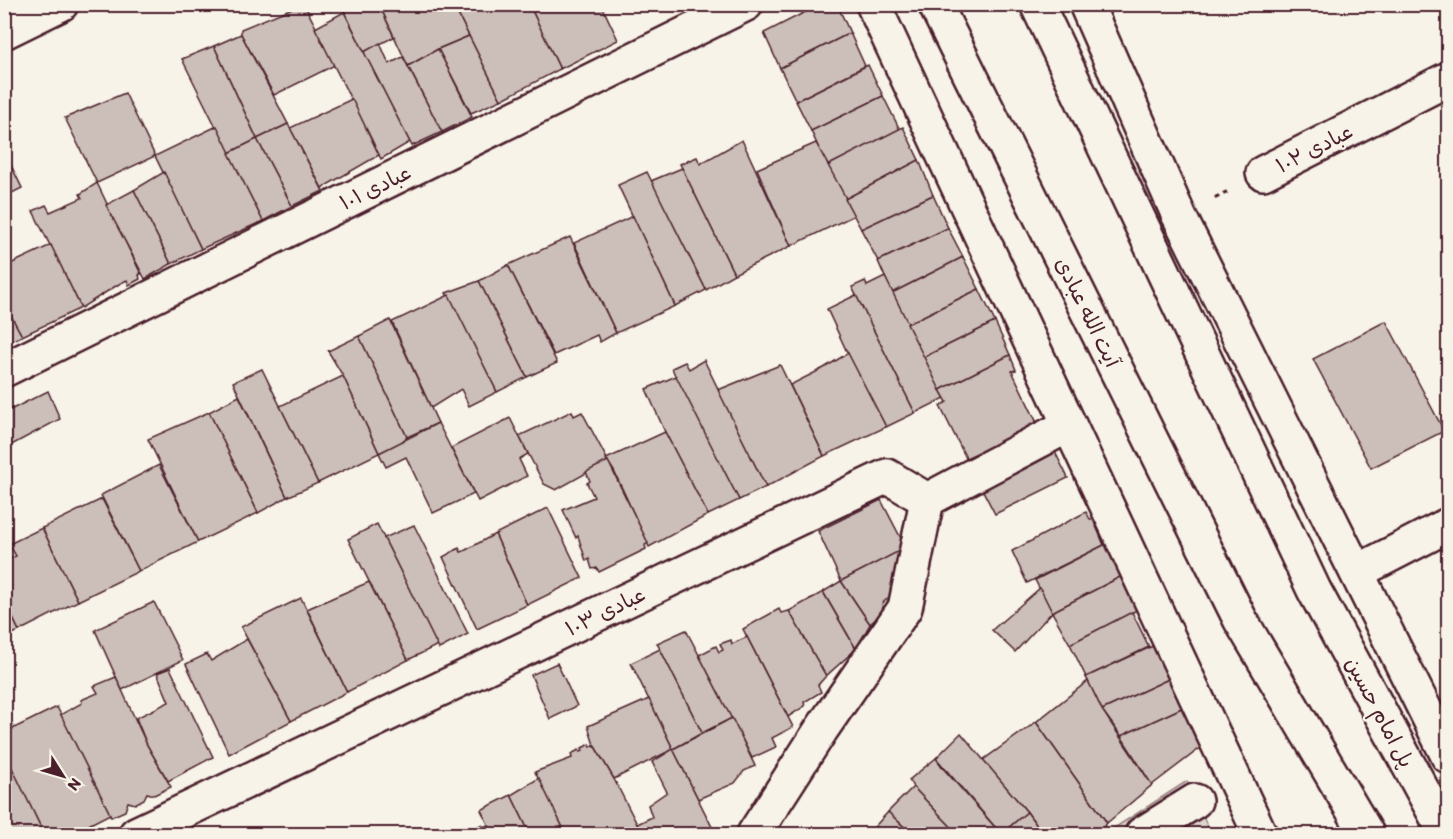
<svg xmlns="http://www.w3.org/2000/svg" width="1453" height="839" font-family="Itim,'Playpen Sans Arabic',sans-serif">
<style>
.green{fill:#ded4cc;stroke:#947a7c;stroke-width:1.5}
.building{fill:#ccbfb9;stroke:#4a1f2b;stroke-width:1.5}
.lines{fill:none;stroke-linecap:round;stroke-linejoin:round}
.street-casing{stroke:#4a1f2b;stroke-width:38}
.secondary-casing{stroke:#4a1f2b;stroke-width:38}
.primary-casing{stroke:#4a1f2b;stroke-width:38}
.path{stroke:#4a1f2b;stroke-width:4;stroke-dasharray:4.5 4.5;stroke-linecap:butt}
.street{stroke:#f7f3e8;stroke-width:33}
.secondary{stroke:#f7f3e8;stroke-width:33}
.primary{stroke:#f7f3e8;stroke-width:33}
.labels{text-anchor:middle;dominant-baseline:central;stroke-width:4.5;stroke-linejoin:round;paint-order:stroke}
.street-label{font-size:21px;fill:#4a1f2b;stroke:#f7f3e8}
</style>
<rect width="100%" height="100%" fill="#f7f3e8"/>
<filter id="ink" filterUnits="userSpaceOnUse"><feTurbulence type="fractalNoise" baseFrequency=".0167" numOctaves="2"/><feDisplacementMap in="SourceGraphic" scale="12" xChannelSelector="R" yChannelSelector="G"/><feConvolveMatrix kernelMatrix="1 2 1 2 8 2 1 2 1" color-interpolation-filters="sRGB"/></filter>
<g filter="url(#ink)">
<path class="green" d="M 1187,781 L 1211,834 L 1105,834 Z"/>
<g class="building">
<path d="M 302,4 L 304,4 L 335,65 L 274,95 L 241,34 L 241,29 Z"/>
<path d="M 341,4 L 379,4 L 394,37 L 364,52 Z"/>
<path d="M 379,4 L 453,4 L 469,36 L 438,49 L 408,66 Z"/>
<path d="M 453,4 L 529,4 L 560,69 L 501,100 Z"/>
<path d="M 529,4 L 601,4 L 618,40 L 560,69 Z"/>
<path d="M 821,4 L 837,4 L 850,33 L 780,68 L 764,33 Z"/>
<path d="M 344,12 L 410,142 L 381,159 L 315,28 Z"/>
<path d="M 850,33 L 865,66 L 796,101 L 780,68 Z"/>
<path d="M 241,34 L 288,124 L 257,139 L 214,46 Z"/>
<path d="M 469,36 L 501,100 L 471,113 L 438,49 Z"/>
<path d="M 380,43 L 389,64 L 403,57 L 442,132 L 412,146 L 364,52 Z"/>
<path d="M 214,46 L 257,139 L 229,153 L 182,59 Z"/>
<path d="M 438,49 L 472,117 L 442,132 L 408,66 Z"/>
<path d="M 868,65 L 883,96 L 811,131 L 796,101 Z"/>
<path d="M 125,93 L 155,156 L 97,183 L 65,118 Z"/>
<path d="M 883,96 L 900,130 L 827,166 L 811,131 Z"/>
<path d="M 352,99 L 379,155 L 322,188 L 290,128 Z"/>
<path d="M 288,124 L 323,191 L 292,206 L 257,139 Z"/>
<path d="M 217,126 L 263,221 L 201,249 L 155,156 Z"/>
<path d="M 903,127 L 919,160 L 845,199 L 827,166 Z"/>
<path d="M 257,139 L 292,206 L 263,221 L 229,153 Z"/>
<path d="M 742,140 L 791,246 L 734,274 L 680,164 L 697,157 L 700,164 Z"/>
<path d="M 816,143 L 855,215 L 791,246 L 757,169 Z"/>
<path d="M 4,151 L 22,188 L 4,197 Z"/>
<path d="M 919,160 L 933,195 L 861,229 L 845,199 Z"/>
<path d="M 682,168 L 734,274 L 706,290 L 651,181 Z"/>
<path d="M 164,172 L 201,249 L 171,264 L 134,190 Z"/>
<path d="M 647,172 L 706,290 L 675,306 L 618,185 Z"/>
<path d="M 97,183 L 141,274 L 139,275 L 140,279 L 129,285 L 127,280 L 119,284 L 81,308 L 33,211 L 46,205 L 50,212 L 82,198 L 80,194 Z"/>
<path d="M 134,190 L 171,264 L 145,279 L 106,205 Z"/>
<path d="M 933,195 L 948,228 L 878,261 L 861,229 Z"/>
<path d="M 633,216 L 675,306 L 616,333 L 574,243 Z"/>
<path d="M 948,228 L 963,257 L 892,293 L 878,261 Z"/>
<path d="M 570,237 L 616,333 L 600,342 L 597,335 L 554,355 L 508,265 Z"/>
<path d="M 51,245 L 81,308 L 22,336 L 4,303 L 4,267 Z"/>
<path d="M 963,257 L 979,289 L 907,324 L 892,293 Z"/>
<path d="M 508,265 L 557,363 L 527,377 L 479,281 Z"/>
<path d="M 885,277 L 945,398 L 915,413 L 852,287 L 865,281 L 867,286 Z"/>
<path d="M 479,281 L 527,377 L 497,392 L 446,293 Z"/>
<path d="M 979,289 L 995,322 L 924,357 L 907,324 Z"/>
<path d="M 449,295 L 497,392 L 469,406 L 461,389 L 431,408 L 392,322 Z"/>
<path d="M 856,295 L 915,413 L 886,427 L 854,367 L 827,309 Z"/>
<path d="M 4,303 L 22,336 L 4,344 Z"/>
<path d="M 390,320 L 438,423 L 407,437 L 359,336 Z"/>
<path d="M 1386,321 L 1444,431 L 1371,468 L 1313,359 Z"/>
<path d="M 995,322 L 1010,355 L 940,390 L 924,357 Z"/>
<path d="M 359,336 L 407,437 L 400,443 L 379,453 L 343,376 L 328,351 Z"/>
<path d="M 848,353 L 886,427 L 824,456 L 790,385 L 824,368 Z"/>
<path d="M 1010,355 L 1016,370 L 1012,371 L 1038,425 L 966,458 L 940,406 L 947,402 L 940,390 Z"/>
<path d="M 704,360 L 766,487 L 739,500 L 681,390 L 672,368 L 685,362 L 689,369 Z"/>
<path d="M 780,365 L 824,456 L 766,487 L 718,390 Z"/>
<path d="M 262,369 L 318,483 L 287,497 L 233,382 Z"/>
<path d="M 343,376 L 379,453 L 318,483 L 280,406 Z"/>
<path d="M 676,376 L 739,500 L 708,515 L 665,432 L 646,389 Z"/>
<path d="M 48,391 L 60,419 L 4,449 L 4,413 Z"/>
<path d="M 239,396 L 287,497 L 258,513 L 209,412 Z"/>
<path d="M 572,411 L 574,416 L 582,412 L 608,461 L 556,490 L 544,484 L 519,436 Z"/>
<path d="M 209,412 L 258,513 L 198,542 L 148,439 Z"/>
<path d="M 510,418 L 528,454 L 519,459 L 527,476 L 478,501 L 451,448 Z"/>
<path d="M 438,423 L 474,494 L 433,513 L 406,457 L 386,467 L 379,453 Z"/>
<path d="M 665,432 L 708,515 L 649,547 L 614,471 L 606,459 Z"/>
<path d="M 1052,446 L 1068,478 L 995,514 L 980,485 Z"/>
<path d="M 608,461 L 648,543 L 645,545 L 646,549 L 599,572 L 597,568 L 592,569 L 589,559 L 586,561 L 578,536 L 576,538 L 563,510 L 594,497 L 587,483 L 590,481 L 586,472 Z"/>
<path d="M 159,465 L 198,542 L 139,571 L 101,495 Z"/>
<path d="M 102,499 L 139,571 L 78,601 L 42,528 Z"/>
<path d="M 881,500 L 906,548 L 841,581 L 818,531 Z"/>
<path d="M 548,508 L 582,578 L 527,605 L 495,534 Z"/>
<path d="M 1086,512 L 1090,519 L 1093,519 L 1104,545 L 1027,583 L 1012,551 Z"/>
<path d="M 377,524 L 438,645 L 408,660 L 348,539 Z"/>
<path d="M 414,525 L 468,634 L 439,649 L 384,538 Z"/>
<path d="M 42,528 L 78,601 L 19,631 L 4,600 L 4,562 L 16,556 L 9,544 Z"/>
<path d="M 495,534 L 527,605 L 477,629 L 443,557 L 459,548 L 461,552 L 464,551 Z"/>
<path d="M 1106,544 L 1122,576 L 1052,612 L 1035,580 Z"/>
<path d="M 901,550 L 895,591 L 882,604 L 885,611 L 870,624 L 841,581 Z"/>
<path d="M 1122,576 L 1137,610 L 1070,644 L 1052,612 Z"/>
<path d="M 841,581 L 870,624 L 856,649 L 823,592 Z"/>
<path d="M 369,582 L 408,660 L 347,692 L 307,609 Z"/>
<path d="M 1040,588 L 1052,612 L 1015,652 L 992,630 Z"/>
<path d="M 823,592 L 856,649 L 826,676 L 789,611 Z"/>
<path d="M 301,598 L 347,692 L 291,721 L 241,627 Z"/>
<path d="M 4,600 L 19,631 L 4,638 Z"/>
<path d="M 154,602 L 183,660 L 122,690 L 95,630 Z"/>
<path d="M 779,609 L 781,613 L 789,611 L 826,676 L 818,685 L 821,692 L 804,702 L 805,706 L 788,717 L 743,629 Z"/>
<path d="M 1132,612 L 1149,647 L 1086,677 L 1070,644 Z"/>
<path d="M 686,630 L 732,718 L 702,733 L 657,643 Z"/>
<path d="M 747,637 L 793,727 L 772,738 L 776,747 L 752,758 L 699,655 L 716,646 L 719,652 L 723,650 L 720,644 L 731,640 L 732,644 Z"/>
<path d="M 247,639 L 291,721 L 229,754 L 186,664 L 207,654 L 211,661 Z"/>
<path d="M 1157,644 L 1171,678 L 1102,710 L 1086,677 Z"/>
<path d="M 660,649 L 702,733 L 673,749 L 631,663 Z"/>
<path d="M 557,663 L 577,706 L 550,719 L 531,675 Z"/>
<path d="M 170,668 L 213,757 L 168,781 L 147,745 L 136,718 L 169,702 L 157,673 Z"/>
<path d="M 116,677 L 147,745 L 171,787 L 154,795 L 147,793 L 144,799 L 135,804 L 128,802 L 125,811 L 111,817 L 60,715 L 82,703 L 81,700 L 98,693 L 94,686 Z"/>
<path d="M 1171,678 L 1184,707 L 1121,736 L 1102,710 Z"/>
<path d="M 1088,681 L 1102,710 L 1152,785 L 1107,823 L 1036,722 Z"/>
<path d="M 649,699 L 673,749 L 614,779 L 594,745 L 588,726 Z"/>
<path d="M 57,707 L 110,814 L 71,834 L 44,834 L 4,752 L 4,733 Z"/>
<path d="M 1184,707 L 1203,746 L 1152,785 L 1121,736 Z"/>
<path d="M 732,718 L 755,766 L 744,771 L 735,783 L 698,799 L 673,749 Z"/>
<path d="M 1036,722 L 1107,823 L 1097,834 L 1043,834 L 1027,812 L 983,760 Z"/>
<path d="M 961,733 L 1027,812 L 1001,834 L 936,758 Z"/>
<path d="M 590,744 L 591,747 L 594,745 L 614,779 L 642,834 L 566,834 L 535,772 L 572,758 L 571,754 L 579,750 L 580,752 L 583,751 L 582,748 Z"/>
<path d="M 673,749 L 712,827 L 706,834 L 642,834 L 637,824 L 652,817 L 648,805 L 667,792 L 652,762 Z"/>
<path d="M 4,752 L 17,778 L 44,834 L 4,834 Z"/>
<path d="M 936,758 L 942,767 L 1001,834 L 958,834 L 913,787 L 909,780 Z"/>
<path d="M 539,778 L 545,791 L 566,834 L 530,834 L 511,795 Z"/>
<path d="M 913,787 L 935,810 L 958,834 L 912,834 L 888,812 Z"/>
<path d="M 511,795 L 530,834 L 493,834 L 481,810 Z"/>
<path d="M 888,812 L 902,825 L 912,834 L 868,834 Z"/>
<path d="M 1027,812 L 1043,834 L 1001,834 Z"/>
<path d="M 482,824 L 483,827 L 488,825 L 493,834 L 464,834 L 469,831 L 470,834 L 473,829 Z"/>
</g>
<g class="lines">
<defs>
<g id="street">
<path d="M 4,32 L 61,4"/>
<path d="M 1263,173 L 1448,79"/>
<path d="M 4,370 L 746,4"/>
<path d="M 927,500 L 1069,425"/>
<path d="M 136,834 L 887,476 L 927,500"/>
<path d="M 754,834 L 821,730 L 905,608 L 927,500"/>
<path d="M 1142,834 L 1195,801"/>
</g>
<path id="secondary" d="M 1357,572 L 1448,525"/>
<g id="primary">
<path d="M 873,4 L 1260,834"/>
<path d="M 935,4 L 1240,619 L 1367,834"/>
<path d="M 1037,4 L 1314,590 L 1446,834"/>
<path d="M 1086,4 L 1179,216 L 1448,756"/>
</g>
</defs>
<use href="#street" class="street-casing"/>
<use href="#secondary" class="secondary-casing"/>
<use href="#primary" class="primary-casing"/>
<path class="path" d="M 1215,198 L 1229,191"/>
<use href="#street" class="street"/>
<use href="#secondary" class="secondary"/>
<use href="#primary" class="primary"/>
</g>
</g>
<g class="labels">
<g class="street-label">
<text transform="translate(1314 148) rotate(-27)">عبادی ۱۰۲</text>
<text transform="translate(375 187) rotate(-26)">عبادی ۱۰۱</text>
<text transform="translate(1088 312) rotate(64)">آیت الله عبادی</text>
<text transform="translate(605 611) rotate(-26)">عبادی ۱۰۳</text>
<text transform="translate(1380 712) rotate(62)">پل امام حسین</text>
</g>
</g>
<rect width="1453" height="839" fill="none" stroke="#f7f3e8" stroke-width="24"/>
<rect x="12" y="12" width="1429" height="815" fill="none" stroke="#4a1f2b" stroke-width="2" filter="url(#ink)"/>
<g transform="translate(63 776) rotate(127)" stroke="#f7f3e8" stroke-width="4.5" paint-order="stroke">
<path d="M0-4.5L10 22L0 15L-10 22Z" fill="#4a1f2b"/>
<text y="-9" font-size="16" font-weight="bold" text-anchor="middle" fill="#4a1f2b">N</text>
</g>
</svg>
